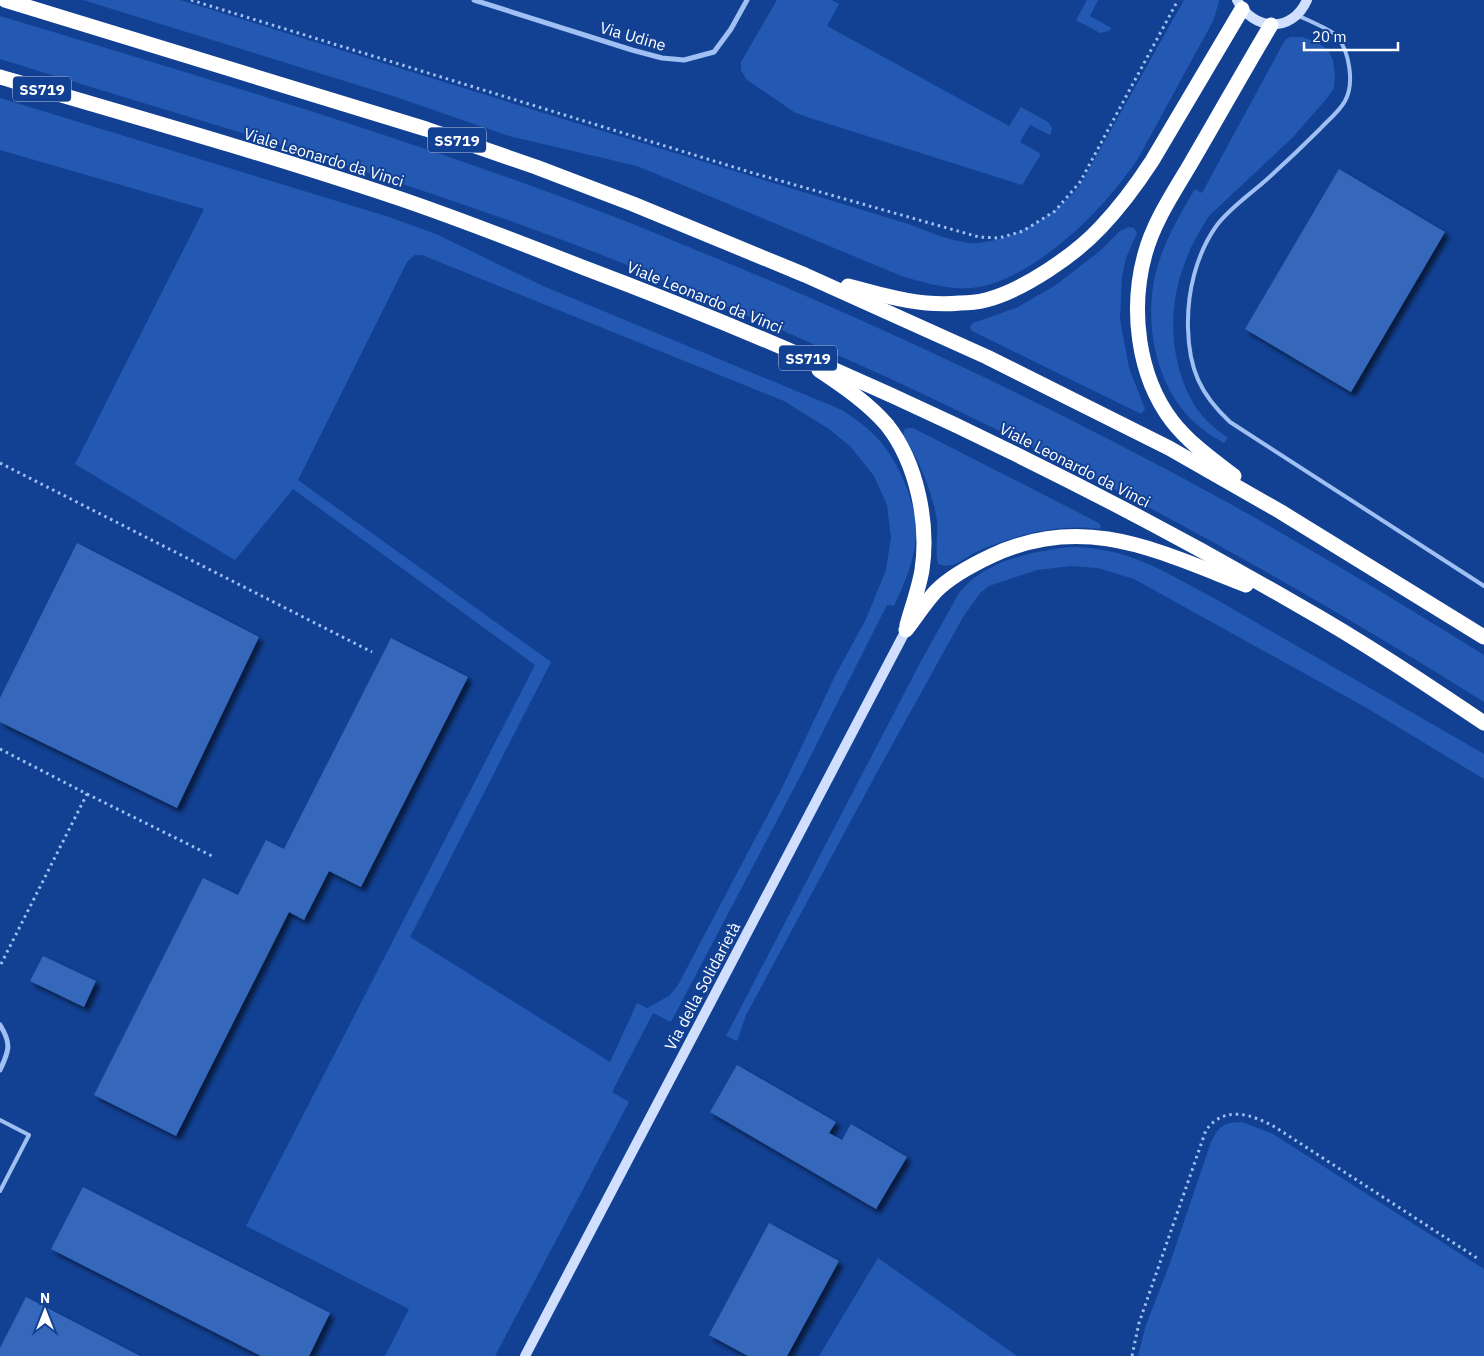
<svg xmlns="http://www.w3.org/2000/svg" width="1484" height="1356" font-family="'IBM Plex Sans',sans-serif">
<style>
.green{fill:#2459b3;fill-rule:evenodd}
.building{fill:#3567bb;filter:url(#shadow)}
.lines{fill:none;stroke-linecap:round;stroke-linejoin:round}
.path{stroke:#a0bff3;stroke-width:3;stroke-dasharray:2.5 4;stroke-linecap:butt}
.lane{stroke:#a0bff3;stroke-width:4}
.street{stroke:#a0bff3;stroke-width:5}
.secondary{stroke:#cfdffd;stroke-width:10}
.highway{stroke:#fff;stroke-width:15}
.labels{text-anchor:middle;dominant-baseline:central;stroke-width:4;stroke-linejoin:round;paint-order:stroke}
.shield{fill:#124194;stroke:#b8c6df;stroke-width:1}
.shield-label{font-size:15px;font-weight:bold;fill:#fff}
.street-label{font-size:16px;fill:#fff;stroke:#124194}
</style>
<defs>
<filter id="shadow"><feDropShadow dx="4.5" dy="4.5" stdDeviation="2.5" flood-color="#0009"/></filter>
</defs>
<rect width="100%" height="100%" fill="#124194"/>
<g class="green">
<path d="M 83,0 L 180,0 L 550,115 L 902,222 C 923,229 946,240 969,243 C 980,244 992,241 1003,238 C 1034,228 1057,211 1079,187 L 1184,0 L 1219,0 L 1219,2 L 1213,21 L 1140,155 C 1109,205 1038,276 979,287 C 953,291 929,284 904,277 L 637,166 L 509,136 L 393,96 Z"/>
<path d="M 777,0 L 832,0 L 839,4 L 827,26 L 1009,126 L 1021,107 L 1048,122 L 1052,128 L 1050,135 L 1030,125 L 1020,142 L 1041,154 L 1022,185 L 810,118 L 794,112 L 746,79 L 741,70 L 741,62 Z"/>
<path d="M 1087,0 L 1098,0 L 1090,16 L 1111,28 L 1109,31 L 1100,33 L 1076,20 Z"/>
<path d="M 0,16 C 206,78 411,139 612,216 C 647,229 682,245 718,259 C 891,330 1061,411 1225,501 C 1313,550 1399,602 1484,655 L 1484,702 C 1235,545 974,409 703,297 C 668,282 633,267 597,253 C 402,178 200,121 0,59 Z"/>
<path d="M 1290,37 L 1302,37 L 1319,43 L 1328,50 L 1333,60 L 1335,77 L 1334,88 L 1328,97 L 1292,138 L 1209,216 C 1198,233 1189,249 1183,268 C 1168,309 1170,360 1191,399 C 1199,415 1213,428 1228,438 L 1224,443 C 1213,437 1203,430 1193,421 C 1154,384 1143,318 1157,268 C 1165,240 1180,214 1195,189 L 1202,193 L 1285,40 Z"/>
<path d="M 0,98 L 389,217 L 436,234 L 543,286 L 842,410 C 855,419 868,427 878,439 C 900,463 921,512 915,545 C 912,567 903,586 894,606 L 887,605 L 803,771 L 671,1022 L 653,1013 L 612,1092 L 629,1102 L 495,1356 L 385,1356 L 409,1309 L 246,1226 L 535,665 L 293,489 L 235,560 L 75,464 L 204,209 L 0,150 ZM 415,255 L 422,255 L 784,401 L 829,429 L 851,447 L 874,476 L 887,505 L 891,537 L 886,570 L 866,619 L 835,676 L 782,788 L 678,985 L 669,996 L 647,1008 L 637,1003 L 610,1062 L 410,937 L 551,662 L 298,480 L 407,262 Z"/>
<path d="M 1129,227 L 1134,228 L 1137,233 L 1126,258 L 1122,276 L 1120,319 L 1129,368 L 1145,409 L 1141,414 L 972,331 L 970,327 L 973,323 L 1016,308 L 1056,285 L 1101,250 L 1120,231 Z"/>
<path d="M 909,428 L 913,428 L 1099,523 L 1101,526 L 1100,529 C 1056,523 1016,535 976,552 C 962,559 954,570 938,564 C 935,550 938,536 937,521 C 934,496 919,460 905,438 L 903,433 L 905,429 Z"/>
<path d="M 1070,547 C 1127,547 1163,571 1212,597 L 1484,754 L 1484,779 L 1365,707 L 1134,579 L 1098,568 L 1071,566 L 1037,570 L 989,586 L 980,593 L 963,617 L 881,765 L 746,1015 L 737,1041 L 726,1036 L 920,663 L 959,593 C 986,560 1030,552 1070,547 Z"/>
<path d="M 1242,1122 L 1273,1134 L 1484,1269 L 1484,1356 L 1138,1356 L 1145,1328 L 1170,1263 L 1210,1145 C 1219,1126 1221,1123 1242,1122 Z"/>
<path d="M 878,1258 L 1017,1356 L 819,1356 Z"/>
</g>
<g class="building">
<path d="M 1339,169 L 1445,232 L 1351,392 L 1245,329 Z"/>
<path d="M 77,543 L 259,637 L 177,808 L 0,722 L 0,698 Z"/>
<path d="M 391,638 L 468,677 L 361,887 L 329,871 L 304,920 L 289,912 L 176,1136 L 94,1095 L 203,878 L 238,895 L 266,840 L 284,849 Z"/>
<path d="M 43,956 L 96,981 L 84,1007 L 30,981 Z"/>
<path d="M 737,1065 L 836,1122 L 829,1133 L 842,1140 L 851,1124 L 907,1157 L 876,1209 L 710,1112 Z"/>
<path d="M 83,1187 L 330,1313 L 309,1356 L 261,1356 L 51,1249 Z"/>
<path d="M 769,1223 L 839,1261 L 787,1356 L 748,1356 L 709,1335 Z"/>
<path d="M 26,1297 L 140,1356 L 0,1356 L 0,1348 Z"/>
</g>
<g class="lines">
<g class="path">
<path d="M 191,0 L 753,173 L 979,237 L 999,238 L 1023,231 L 1055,211 L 1080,182 L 1178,0"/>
<path d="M 0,463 L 372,652"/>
<path d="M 0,749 L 87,794 L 0,966"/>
<path d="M 87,794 L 214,857"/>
<path d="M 1132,1356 L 1139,1323 L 1206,1130 C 1225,1105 1251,1114 1275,1127 L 1480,1260"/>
</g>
<g class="lane">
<path d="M 1297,15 C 1305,19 1332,30 1337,36 C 1349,51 1355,83 1345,101 C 1339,112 1328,120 1320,129 C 1302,147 1284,164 1265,181 C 1249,195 1230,208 1217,225 C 1196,254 1187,293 1188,328 C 1189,369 1200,394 1230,422 L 1484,586"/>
<path d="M 0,1120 L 29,1135 L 0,1191"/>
</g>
<g class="street">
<path d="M 474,0 L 632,50 L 662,58 L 684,60 L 714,52 L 731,29 L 747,0"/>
<path d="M 0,1025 C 12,1044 9,1051 0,1070"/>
</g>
<g class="secondary">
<path d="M 1237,0 C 1253,31 1292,34 1307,0"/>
<path d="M 525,1356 L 906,630"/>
</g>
<g class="highway">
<path d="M 5,0 L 426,129 L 536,167 L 633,204 L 805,275 L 987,357 L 1169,448 L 1281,512 L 1484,637"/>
<path d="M 0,77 C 133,116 267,154 398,198 C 460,219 521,243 582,267 C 829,360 1069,472 1298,605 C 1362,641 1423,682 1484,723"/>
<path d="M 848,286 C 885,296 922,307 960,303 C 969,303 978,302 986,300 C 1024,290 1075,255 1101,227 C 1120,207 1137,184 1152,161 L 1242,9"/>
<path d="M 819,370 C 843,386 868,403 887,425 C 917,463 929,523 922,570 C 919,588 912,607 907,625"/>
<path d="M 1234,476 C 1213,460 1189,443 1172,421 C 1137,375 1130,308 1145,254 C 1154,221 1174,192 1191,163 C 1218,117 1244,70 1271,25"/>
<path d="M 906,630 C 916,617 925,603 936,591 C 951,576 972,565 991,556 C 1084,512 1158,551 1246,585"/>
</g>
</g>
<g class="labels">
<g class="shield">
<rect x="13" y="76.5" width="58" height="25" rx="4"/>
<rect x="428" y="127.5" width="58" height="25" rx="4"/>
<rect x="779" y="345.5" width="58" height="25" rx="4"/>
</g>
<g class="shield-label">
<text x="42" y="89">SS719</text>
<text x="457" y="140">SS719</text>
<text x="808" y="358">SS719</text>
</g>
<g class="street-label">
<text transform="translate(633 36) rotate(16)">Via Udine</text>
<text transform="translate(324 157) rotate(17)">Viale Leonardo da Vinci</text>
<text transform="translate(705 297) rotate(22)">Viale Leonardo da Vinci</text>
<text transform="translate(1075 465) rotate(27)">Viale Leonardo da Vinci</text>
<text transform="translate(702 986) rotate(-62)">Via della Solidarietà</text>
</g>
</g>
<g transform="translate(45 1311)" stroke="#124194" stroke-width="4" paint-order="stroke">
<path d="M0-4L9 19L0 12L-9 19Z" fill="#ffffff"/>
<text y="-8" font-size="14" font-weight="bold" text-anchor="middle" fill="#ffffff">N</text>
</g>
<path d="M1304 42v8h94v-8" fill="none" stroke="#ffffff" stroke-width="2.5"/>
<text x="1312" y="42" font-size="15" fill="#ffffff" stroke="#124194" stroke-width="4" paint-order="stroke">20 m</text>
</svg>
